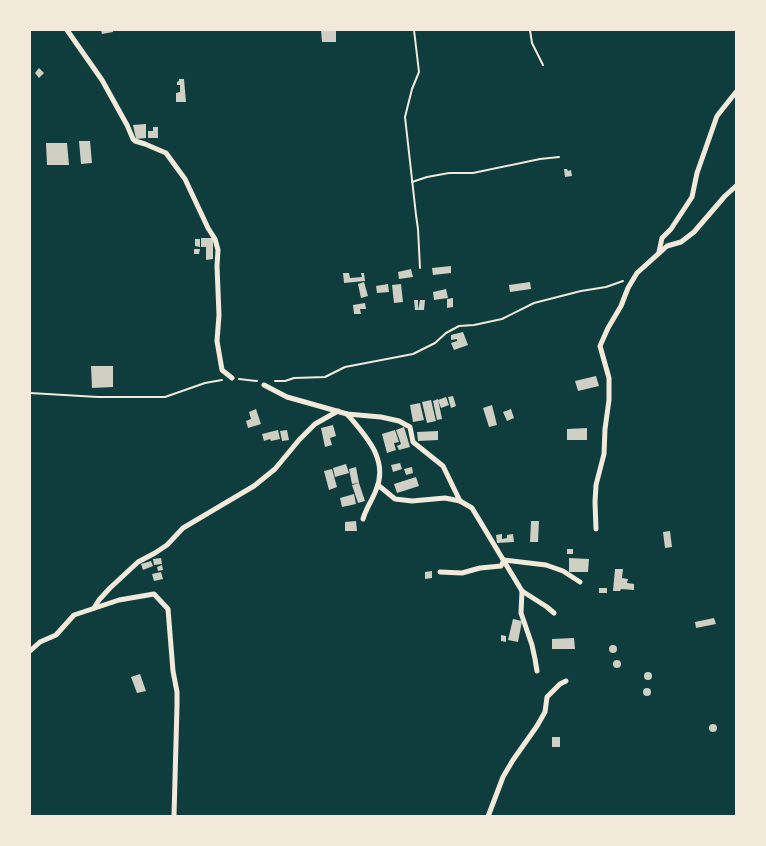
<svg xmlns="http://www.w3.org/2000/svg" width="766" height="846" font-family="Poppins,sans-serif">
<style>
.building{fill:#cfcfc3}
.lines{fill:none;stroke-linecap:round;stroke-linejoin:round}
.path{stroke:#f1e9da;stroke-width:2}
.minor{stroke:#f1e9da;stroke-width:5}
</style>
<rect width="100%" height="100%" fill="#0f3d3e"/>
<g class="building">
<path d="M 101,30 L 113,30 L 113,32 L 102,34 Z"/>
<path d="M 321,30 L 336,30 L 336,42 L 322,42 Z"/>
<path d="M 39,68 L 44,73 L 39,78 L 35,73 Z"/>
<path d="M 179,79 L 184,79 L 186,102 L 176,102 L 176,93 L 180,92 L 180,85 L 177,85 L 177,82 L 179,81 Z"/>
<path d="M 146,124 L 146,138 L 136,139 L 133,125 Z"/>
<path d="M 153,127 L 158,127 L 158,138 L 148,138 L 148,131 L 153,131 Z"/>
<path d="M 79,141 L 90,141 L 92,163 L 81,164 Z"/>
<path d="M 46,143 L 67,143 L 69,165 L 47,165 Z"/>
<path d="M 564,169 L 567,169 L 568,171 L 571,170 L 572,176 L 565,177 Z"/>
<path d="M 201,238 L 213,238 L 213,259 L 206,260 L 206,247 L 201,247 Z"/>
<path d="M 195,239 L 200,239 L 200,247 L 195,246 Z"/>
<path d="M 194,249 L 200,249 L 199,254 L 194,254 Z"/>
<path d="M 451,266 L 451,273 L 433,275 L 432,268 Z"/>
<path d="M 411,269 L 413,277 L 399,279 L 398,272 Z"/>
<path d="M 343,273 L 349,273 L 350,278 L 362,277 L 361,273 L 364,273 L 365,281 L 344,283 Z"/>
<path d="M 364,282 L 368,296 L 361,298 L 358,284 Z"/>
<path d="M 530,282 L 531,289 L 510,292 L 509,285 Z"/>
<path d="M 388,284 L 389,292 L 377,293 L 376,286 Z"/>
<path d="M 401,284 L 403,302 L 394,303 L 392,285 Z"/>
<path d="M 446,289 L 448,298 L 434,300 L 433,292 Z"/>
<path d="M 453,298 L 453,307 L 447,308 L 447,299 Z"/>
<path d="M 414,300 L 418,300 L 418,310 L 415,310 Z"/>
<path d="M 420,300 L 425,300 L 424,310 L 418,310 Z"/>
<path d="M 365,303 L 366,309 L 360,309 L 361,314 L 354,314 L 353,305 Z"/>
<path d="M 463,332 L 468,345 L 454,350 L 451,343 L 457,341 L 457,339 L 451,340 L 451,335 Z"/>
<path d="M 91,366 L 113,366 L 113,387 L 92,388 Z"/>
<path d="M 596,376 L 599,386 L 578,391 L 575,381 Z"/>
<path d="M 453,396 L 456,406 L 451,408 L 448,397 Z"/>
<path d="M 446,397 L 449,405 L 441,408 L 438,400 Z"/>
<path d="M 438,399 L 442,419 L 437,420 L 433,401 Z"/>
<path d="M 431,400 L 436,421 L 427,423 L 422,402 Z"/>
<path d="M 420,403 L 424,420 L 413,422 L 410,405 Z"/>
<path d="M 492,405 L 497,425 L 489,427 L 483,408 Z"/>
<path d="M 256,409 L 261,424 L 248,428 L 246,421 L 251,419 L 249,412 Z"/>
<path d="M 511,409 L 514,418 L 507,421 L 503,412 Z"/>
<path d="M 333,425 L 336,436 L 330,438 L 332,445 L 325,447 L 321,428 Z"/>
<path d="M 404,427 L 410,447 L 399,450 L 397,446 L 401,444 L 396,430 Z"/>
<path d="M 587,428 L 587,440 L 567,440 L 567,429 Z"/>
<path d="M 278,430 L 280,439 L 271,441 L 270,439 L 264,441 L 262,434 Z"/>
<path d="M 287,430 L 289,440 L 282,441 L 280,431 Z"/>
<path d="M 395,430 L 399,442 L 394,443 L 396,450 L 387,453 L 382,434 Z"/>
<path d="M 438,431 L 438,440 L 418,441 L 417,432 Z"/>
<path d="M 400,463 L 402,469 L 393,472 L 391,465 Z"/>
<path d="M 346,464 L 349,473 L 335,477 L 333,468 Z"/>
<path d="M 356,467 L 359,483 L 352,484 L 349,469 Z"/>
<path d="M 412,467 L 413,473 L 406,475 L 404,469 Z"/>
<path d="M 332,469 L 337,487 L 329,490 L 324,471 Z"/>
<path d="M 416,477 L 419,486 L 397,493 L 394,484 Z"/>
<path d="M 359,483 L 365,501 L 358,503 L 352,485 Z"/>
<path d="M 354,494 L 356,504 L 342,507 L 340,498 Z"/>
<path d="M 356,521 L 357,531 L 345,531 L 345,522 Z"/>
<path d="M 531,521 L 539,521 L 538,542 L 530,542 Z"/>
<path d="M 670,531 L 672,547 L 665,548 L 663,532 Z"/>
<path d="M 502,534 L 502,539 L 507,538 L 507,535 L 513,534 L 514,542 L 497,543 L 496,535 Z"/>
<rect x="567" y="549" width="6" height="5"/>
<path d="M 161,558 L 162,564 L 154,565 L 153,559 Z"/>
<path d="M 569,558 L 589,559 L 588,572 L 569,572 Z"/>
<path d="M 151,561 L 153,566 L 143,570 L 141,564 Z"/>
<path d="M 162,565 L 163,570 L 158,571 L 157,567 Z"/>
<path d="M 615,569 L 623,569 L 622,578 L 628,579 L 627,583 L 634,584 L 634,590 L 621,589 L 620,591 L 613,591 Z"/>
<path d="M 432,571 L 432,578 L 425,579 L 425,572 Z"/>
<path d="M 161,572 L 163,579 L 154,581 L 152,574 Z"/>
<rect x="599" y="588" width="8" height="5"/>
<path d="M 714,618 L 716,624 L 696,628 L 695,622 Z"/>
<path d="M 513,619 L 522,621 L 518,642 L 508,640 Z"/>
<path d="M 501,635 L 506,636 L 506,642 L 501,641 Z"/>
<path d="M 574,638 L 575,649 L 552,649 L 552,639 Z"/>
<circle cx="613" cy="649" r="4"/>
<circle cx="617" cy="664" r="4"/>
<circle cx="648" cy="676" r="4"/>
<path d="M 140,674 L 146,691 L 137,693 L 131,677 Z"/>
<circle cx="647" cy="692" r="4"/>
<circle cx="713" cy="728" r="4"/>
<rect x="552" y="737" width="8" height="10"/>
</g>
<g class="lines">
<g class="path">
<path d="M 414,30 L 419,72 L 412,89 L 405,117 L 416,215 L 418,229 L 420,268"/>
<path d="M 530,30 L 532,43 L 543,65"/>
<path d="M 412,182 L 427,177 L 449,173 L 473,173 L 540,159 L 559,157"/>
<path d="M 239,379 L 257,381"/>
<path d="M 275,381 L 285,381 L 294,378 L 325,377 L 345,367 L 413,354 L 435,343 L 446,333 L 459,326 L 474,325 L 502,319 L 534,303 L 581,291 L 606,287 L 623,281"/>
<path d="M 30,393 L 98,397 L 165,397 L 205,383 L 222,380"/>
</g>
<g class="minor">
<path d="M 67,30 L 102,80 L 127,125 L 133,139 L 135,141 L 145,144 L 166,153 L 185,179 L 208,228 L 215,239 L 218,250 L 217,266 L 219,315 L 217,341 L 222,370 L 232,378"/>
<path d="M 659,252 L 662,238 L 671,229 L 692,197 L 697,173 L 717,116 L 736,92"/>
<path d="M 264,385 L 287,397 L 319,406 L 347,414 L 381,417 L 399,421 L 410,427 L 413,442 L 443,466 L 460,501 L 472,508 L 522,591 L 547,607 L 554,613"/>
<path d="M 347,414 C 366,436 389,460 376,490 C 372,501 366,508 363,519"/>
<path d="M 378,485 L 395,499 L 412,501 L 445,498 L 460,501"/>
<path d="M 596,529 L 595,502 L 596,485 L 604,454 L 605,429 L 609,400 L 609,378 L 600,346 L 608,328 L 621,306 L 628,288 L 637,273 L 667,246 L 681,242 L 694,232 L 725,196 L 736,186"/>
<path d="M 440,572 L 462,573 L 480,568 L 501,566 L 504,560 L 546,565 L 563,571 L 580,582"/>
<path d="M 522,591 L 521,613 L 532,645 L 535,659 L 537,671"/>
<path d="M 94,608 L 99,600 L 110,588 L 138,562 L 155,553 L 167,545 L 183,528 L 254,486 L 275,469 L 299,440 L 315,424 L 338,411"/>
<path d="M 30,651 L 40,642 L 56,635 L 74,615 L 119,600 L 154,594 L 168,609 L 173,671 L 177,692 L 177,706 L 174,816"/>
<path d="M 488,816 L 489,814 L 503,777 L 513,760 L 537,726 L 545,712 L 547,697 L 560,684 L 566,681"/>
</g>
</g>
<rect width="766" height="846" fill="none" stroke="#f1e9da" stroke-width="62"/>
</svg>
